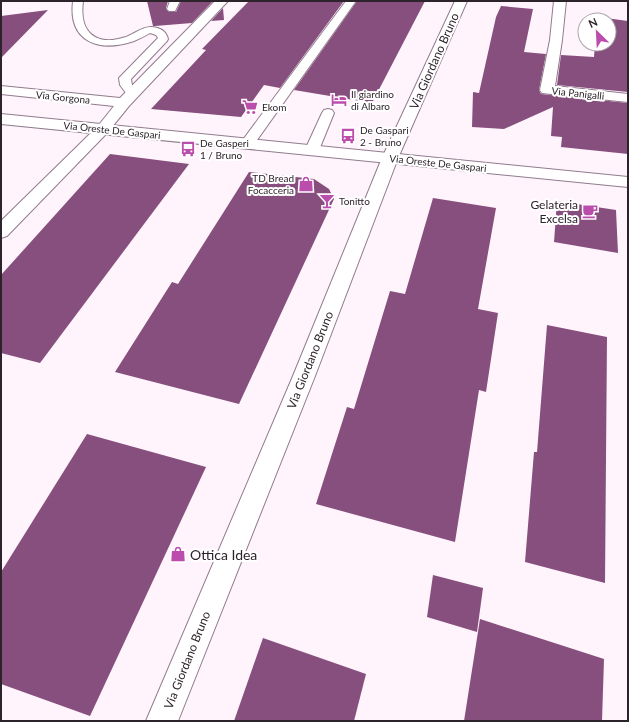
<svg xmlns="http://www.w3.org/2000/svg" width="629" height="722" font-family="Lato,sans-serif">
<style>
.building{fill:#874f7e}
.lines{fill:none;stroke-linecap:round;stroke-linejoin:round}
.lane-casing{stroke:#917b8d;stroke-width:2}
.street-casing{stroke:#917b8d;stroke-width:2}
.secondary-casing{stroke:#917b8d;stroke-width:2}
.lane{fill:#fff;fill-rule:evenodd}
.street{fill:#fff;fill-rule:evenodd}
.secondary{fill:#fff;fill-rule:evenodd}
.labels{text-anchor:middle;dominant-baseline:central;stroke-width:4;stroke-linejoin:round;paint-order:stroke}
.far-street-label{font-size:10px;fill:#2d242b;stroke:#fff}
.far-poi-label{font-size:10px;fill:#2d242b;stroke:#fff;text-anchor:start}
.street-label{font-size:12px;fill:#2d242b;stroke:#fff}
.poi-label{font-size:12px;fill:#2d242b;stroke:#fff;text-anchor:end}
.near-poi-label{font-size:14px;fill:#2d242b;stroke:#fff;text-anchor:start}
</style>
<rect width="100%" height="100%" fill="#fff4fc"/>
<g class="building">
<path d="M 147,1 L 168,1 L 166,8 L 169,12 L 176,12 L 181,1 L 213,1 L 192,23 L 155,26 L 153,26 Z"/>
<path d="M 249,1 L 344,1 L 280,88 L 264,85 L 241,117 L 151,109 L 206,50 L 202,49 Z"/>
<path d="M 357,1 L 425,1 L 372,103 L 294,90 Z"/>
<path d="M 501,6 L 533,9 L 524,52 L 546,54 L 539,90 L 541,94 L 628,103 L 628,154 L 561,147 L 562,137 L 551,136 L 553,107 L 504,129 L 472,127 L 473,92 L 479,93 L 496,17 Z"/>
<path d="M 223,8 L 224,20 L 211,21 Z"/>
<path d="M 48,10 L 1,58 L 1,16 Z"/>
<path d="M 598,17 L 628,21 L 628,92 L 557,85 L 561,55 L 594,57 L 595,44 L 609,44 L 609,20 L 597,20 Z"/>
<path d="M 110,154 L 189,164 L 40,363 L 1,353 L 1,275 Z"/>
<path d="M 249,172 L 314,179 L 329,189 L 334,199 L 239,404 L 115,372 L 172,282 L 178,284 Z"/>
<path d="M 433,198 L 496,208 L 478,309 L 498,313 L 486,392 L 479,390 L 455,542 L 316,504 L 347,407 L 354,409 L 390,291 L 405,294 Z"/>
<path d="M 557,201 L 616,210 L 618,253 L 554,242 Z"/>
<path d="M 547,325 L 607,337 L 605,583 L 525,562 L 534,452 L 537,452 Z"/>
<path d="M 87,434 L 206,467 L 90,716 L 1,684 L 1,572 Z"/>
<path d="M 433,575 L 483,588 L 477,632 L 427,617 Z"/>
<path d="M 480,619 L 604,659 L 602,721 L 464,721 Z"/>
<path d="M 263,638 L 366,674 L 354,721 L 234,721 Z"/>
</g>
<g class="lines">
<defs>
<g id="lane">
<path d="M 73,1 L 83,1 C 79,32 95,47 126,37 C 134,34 143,26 152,27 C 161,28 166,31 168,39 L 167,41 L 131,79 L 132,85 L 139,94 L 137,97 L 129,97 L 120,85 L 119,78 L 158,38 L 156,35 L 150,33 C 145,36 139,39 134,41 C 99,53 68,42 73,1 Z"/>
<path d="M 170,1 L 180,1 L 175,11 L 169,11 L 167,9 Z"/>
<path d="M 346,1 L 356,1 L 252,147 L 242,147 L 240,144 L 242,141 Z"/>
<path d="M 328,109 L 332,110 L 334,113 L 319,150 L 317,153 L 307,153 L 305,150 L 322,113 L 324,110 Z"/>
</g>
<g id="street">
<path d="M 215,1 L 228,1 L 129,106 L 108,132 L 7,236 L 1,238 L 1,221 L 98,126 L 114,106 L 1,94 L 1,86 L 120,98 Z"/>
<path d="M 455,1 L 467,1 L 398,158 L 315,376 L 178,721 L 146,721 L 293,376 L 382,158 Z"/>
<path d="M 554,1 L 566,1 L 562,40 L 555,86 L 628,94 L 628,102 L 542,93 L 540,90 L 550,40 Z"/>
</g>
<path id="secondary" d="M 1,114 L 628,177 L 628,187 L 1,124 Z"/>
</defs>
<use href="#lane" class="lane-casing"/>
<use href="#street" class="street-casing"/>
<use href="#secondary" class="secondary-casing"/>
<use href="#lane" class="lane"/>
<use href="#street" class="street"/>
<use href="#secondary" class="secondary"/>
</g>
<defs>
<symbol id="hotel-bare" viewBox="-9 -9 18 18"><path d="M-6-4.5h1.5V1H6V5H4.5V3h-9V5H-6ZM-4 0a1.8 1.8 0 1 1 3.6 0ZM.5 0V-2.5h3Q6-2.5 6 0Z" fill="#bb4ead" stroke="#fff" stroke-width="2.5" paint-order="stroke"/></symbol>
<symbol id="supermarket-bare" viewBox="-9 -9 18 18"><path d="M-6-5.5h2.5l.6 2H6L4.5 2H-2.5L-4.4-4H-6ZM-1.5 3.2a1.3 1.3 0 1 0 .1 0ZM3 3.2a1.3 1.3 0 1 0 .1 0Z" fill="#bb4ead" stroke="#fff" stroke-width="2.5" paint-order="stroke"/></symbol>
<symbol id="bus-bare" viewBox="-9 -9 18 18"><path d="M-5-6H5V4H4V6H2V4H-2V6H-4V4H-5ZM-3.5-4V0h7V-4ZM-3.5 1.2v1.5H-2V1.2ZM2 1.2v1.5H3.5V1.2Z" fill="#bb4ead" stroke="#fff" stroke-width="2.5" paint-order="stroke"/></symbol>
<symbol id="shop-bare" viewBox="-9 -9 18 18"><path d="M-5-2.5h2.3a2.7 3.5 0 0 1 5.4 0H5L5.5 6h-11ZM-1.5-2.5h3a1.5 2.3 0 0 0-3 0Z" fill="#bb4ead" stroke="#fff" stroke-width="2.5" paint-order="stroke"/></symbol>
<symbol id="bar-bare" viewBox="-9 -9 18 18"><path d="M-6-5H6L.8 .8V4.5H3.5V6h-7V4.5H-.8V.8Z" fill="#bb4ead" stroke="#fff" stroke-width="2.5" paint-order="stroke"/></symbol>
<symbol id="cafe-bare" viewBox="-9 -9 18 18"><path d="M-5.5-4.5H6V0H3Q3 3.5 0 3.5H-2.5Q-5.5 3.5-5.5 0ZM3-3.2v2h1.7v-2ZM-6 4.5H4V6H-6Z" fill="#bb4ead" stroke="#fff" stroke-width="2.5" paint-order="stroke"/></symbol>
</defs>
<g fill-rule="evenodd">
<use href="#hotel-bare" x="328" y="89" width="22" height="22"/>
<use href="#supermarket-bare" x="239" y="96" width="22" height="22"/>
<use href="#bus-bare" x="337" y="125" width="22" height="22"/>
<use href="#bus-bare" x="177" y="138" width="22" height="22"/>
<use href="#shop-bare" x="295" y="173" width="22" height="22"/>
<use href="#bar-bare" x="316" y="190" width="22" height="22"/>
<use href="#cafe-bare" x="579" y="200" width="22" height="22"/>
<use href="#shop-bare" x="167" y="543" width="22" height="22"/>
</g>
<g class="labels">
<g class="far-street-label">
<text transform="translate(578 93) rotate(6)">Via Panigalli</text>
<text transform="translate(63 97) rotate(6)">Via Gorgona</text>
<text transform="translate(112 130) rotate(6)">Via Oreste De Gaspari</text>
<text transform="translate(438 163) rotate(6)">Via Oreste De Gaspari</text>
</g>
<g class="far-poi-label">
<text x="351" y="94">Il giardino<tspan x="351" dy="12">di Albaro</tspan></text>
<text x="262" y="107">Ekom</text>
<text x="360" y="130">De Gaspari<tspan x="360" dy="12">2 - Bruno</tspan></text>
<text x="200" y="143">De Gasperi<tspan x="200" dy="12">1 / Bruno</tspan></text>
<text x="294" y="178" text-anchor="end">TD Bread<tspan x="294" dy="12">Focacceria</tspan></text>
<text x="339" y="201">Tonitto</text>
</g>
<g class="street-label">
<text transform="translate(434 61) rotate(-66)">Via Giordano Bruno</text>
<text transform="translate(310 360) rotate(-68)">Via Giordano Bruno</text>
<text transform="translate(187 660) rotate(-68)">Via Giordano Bruno</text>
</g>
<g class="poi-label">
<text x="578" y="204">Gelateria<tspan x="578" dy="14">Excelsa</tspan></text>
</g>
<g class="near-poi-label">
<text x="190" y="554">Ottica Idea</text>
</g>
</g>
<rect width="629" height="722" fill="none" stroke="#2d242b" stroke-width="4"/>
<g transform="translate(597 32) rotate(336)"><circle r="19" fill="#ffffff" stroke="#aba7aa"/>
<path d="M0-3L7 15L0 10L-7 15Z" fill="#bb4ead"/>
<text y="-6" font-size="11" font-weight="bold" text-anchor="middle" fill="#2d242b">N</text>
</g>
</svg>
